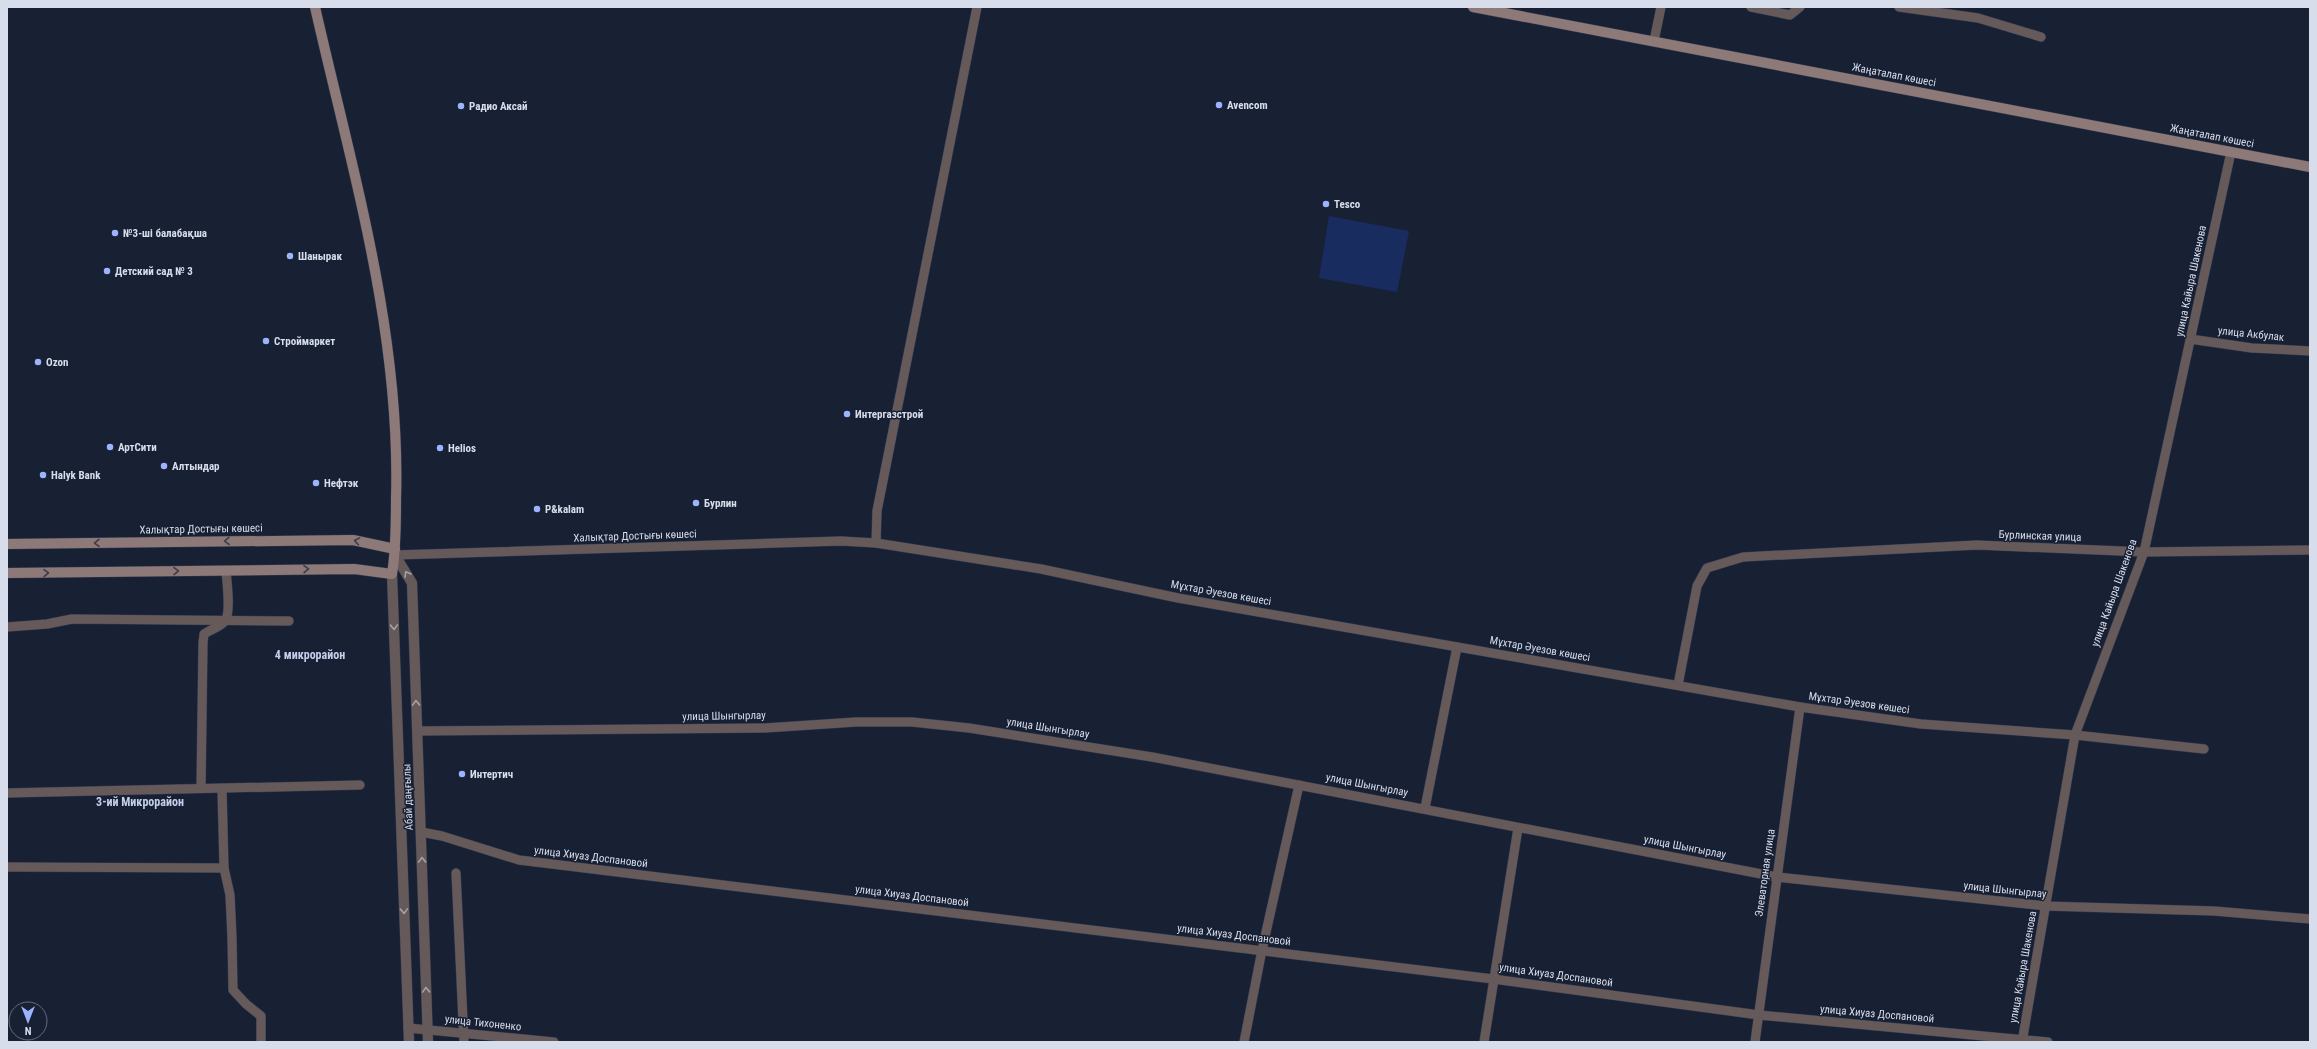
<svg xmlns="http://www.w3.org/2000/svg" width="2317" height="1049" font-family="'Roboto Condensed',sans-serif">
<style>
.green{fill:#182c60}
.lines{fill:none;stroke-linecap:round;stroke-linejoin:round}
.minor-casing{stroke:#333a4e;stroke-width:10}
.tertiary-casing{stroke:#333a4e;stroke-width:11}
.secondary-casing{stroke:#333a4e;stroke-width:11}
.minor{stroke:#665959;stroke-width:9}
.tertiary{stroke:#665959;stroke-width:10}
.secondary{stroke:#8e7979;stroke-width:10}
.oneway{stroke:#3b3b49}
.oneway2{stroke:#a4a2a9}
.poi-dot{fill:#9cb4fd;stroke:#182034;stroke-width:1.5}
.labels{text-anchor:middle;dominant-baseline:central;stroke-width:3;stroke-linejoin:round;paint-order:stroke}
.street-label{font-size:11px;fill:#d7ddeb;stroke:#182034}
.poi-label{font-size:11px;font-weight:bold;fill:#d7ddeb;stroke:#182034;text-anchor:start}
.neighbourhood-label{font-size:12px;font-weight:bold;fill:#c3cfea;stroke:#182034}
</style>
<rect width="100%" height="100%" fill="#182034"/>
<path class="green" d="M 1329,216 L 1409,231 L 1397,292 L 1319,278 Z"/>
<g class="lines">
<defs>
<g id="minor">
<path d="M 1751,7 L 1790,15 L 1800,7"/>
<path d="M 1899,7 L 1978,18 L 2041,37"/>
<path d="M 1654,41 L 1661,7"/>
<path d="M 2190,339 L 2252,348 L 2310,351"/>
<path d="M 876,543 L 877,511 L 977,7"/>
<path d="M 395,555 L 841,541 L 876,543 L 1041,569 L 1178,598 L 1800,707 L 1921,724 L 2075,735 L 2204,749"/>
<path d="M 7,627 L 47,624 L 72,619 L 289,621"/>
<path d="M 1678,685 L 1697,586 L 1707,568 L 1743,557 L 1977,545 L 2144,552 L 2310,550"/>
<path d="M 417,731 L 765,728 L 856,722 L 912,722 L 969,728 L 1152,757 L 1777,877 L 2046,906 L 2214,911 L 2310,919"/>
<path d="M 201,788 L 203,643 L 204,634 C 211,629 219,628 225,621 C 231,613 227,582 226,571"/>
<path d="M 222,789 L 224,868 L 230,895 L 232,938 L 233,990 L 246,1004 L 261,1016 L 261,1042"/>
<path d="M 7,793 L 360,785"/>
<path d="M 1425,808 L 1457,647"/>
<path d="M 421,832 L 442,836 L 519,860 L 1493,979 L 1759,1015 L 2048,1042"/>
<path d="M 7,867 L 224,868"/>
<path d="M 456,873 L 464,1042"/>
<path d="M 408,1028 L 554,1042"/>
<path d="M 1244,1042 L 1262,950 L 1299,785"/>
<path d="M 1484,1042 L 1518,828"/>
<path d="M 1755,1042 L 1800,707"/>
<path d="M 2022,1042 L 2075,735 L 2144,552 L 2231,152"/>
</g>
<g id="tertiary">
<path d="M 395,555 L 412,583 L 428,1042"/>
<path d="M 392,574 L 409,1042"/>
</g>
<g id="secondary">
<path d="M 1473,7 L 2310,167"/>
<path d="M 7,544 L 353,540 L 395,549"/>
<path d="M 7,573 L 354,569 L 392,574 C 396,550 396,524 396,499 C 401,331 352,170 315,7"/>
</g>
</defs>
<use href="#minor" class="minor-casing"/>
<use href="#tertiary" class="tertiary-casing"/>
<use href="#secondary" class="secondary-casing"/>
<use href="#minor" class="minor"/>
<use href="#tertiary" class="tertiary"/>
<use href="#secondary" class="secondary"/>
</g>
<defs><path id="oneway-chevron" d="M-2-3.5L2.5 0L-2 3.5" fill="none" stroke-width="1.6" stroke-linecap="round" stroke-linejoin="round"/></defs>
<g class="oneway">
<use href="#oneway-chevron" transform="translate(227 541) rotate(179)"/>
<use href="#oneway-chevron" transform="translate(357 541) rotate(-170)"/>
<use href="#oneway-chevron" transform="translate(97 543) rotate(179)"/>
<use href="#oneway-chevron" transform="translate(306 569) rotate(-1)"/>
<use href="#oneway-chevron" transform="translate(176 571) rotate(-1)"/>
<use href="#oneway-chevron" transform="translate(46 573) rotate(-1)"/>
</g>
<g class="oneway2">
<use href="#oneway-chevron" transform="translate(407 574) rotate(-121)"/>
<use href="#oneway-chevron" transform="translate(394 627) rotate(88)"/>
<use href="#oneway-chevron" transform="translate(416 703) rotate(-92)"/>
<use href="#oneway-chevron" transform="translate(422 860) rotate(-92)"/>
<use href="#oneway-chevron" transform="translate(404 911) rotate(88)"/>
<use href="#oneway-chevron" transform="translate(426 990) rotate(-92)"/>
</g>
<g class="poi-dot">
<circle cx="1219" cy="105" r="4"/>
<circle cx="461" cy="106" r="4"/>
<circle cx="1326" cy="204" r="4"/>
<circle cx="115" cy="233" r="4"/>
<circle cx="290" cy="256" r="4"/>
<circle cx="107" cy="271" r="4"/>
<circle cx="266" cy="341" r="4"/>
<circle cx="38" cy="362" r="4"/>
<circle cx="847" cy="414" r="4"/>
<circle cx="110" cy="447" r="4"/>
<circle cx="440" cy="448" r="4"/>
<circle cx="164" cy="466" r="4"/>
<circle cx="43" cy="475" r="4"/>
<circle cx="316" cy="483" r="4"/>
<circle cx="696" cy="503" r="4"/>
<circle cx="537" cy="509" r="4"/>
<circle cx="462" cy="774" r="4"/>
</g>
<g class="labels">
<g class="street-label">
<text transform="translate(1894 75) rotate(11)">Жаңаталап көшесі</text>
<text transform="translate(2212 136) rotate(11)">Жаңаталап көшесі</text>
<text transform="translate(2191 281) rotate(-78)">улица Кайыра Шакенова</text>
<text transform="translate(2251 334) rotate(6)">улица Акбулак</text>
<text transform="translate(201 529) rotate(-1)">Халықтар Достығы көшесі</text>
<text transform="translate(635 536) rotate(-2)">Халықтар Достығы көшесі</text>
<text transform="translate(2040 536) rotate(2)">Бурлинская улица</text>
<text transform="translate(1221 593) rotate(10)">Мұхтар Әуезов көшесі</text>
<text transform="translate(2114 593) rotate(-70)">улица Кайыра Шакенова</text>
<text transform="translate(1540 649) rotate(10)">Мұхтар Әуезов көшесі</text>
<text transform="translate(1859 703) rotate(8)">Мұхтар Әуезов көшесі</text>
<text transform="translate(724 716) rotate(-1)">улица Шынгырлау</text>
<text transform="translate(1048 728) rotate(9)">улица Шынгырлау</text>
<text transform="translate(1367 785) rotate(11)">улица Шынгырлау</text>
<text transform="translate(408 797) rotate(-92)">Абай даңғылы</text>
<text transform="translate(1685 847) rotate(11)">улица Шынгырлау</text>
<text transform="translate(591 857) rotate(7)">улица Хиуаз Доспановой</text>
<text transform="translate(1765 873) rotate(-82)">Элеваторная улица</text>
<text transform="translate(2005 890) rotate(6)">улица Шынгырлау</text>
<text transform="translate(912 896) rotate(7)">улица Хиуаз Доспановой</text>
<text transform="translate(1234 935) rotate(7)">улица Хиуаз Доспановой</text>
<text transform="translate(2023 967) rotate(-80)">улица Кайыра Шакенова</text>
<text transform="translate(1556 975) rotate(8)">улица Хиуаз Доспановой</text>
<text transform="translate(1877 1014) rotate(5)">улица Хиуаз Доспановой</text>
<text transform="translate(483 1023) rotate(6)">улица Тихоненко</text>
</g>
<g class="poi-label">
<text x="1227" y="105">Avencom</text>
<text x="469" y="106">Радио Аксай</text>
<text x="1334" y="204">Tesco</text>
<text x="123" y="233">№3-ші балабақша</text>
<text x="298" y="256">Шанырак</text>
<text x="115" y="271">Детский сад № 3</text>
<text x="274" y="341">Строймаркет</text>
<text x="46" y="362">Ozon</text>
<text x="855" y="414">Интергазстрой</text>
<text x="118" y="447">АртСити</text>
<text x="448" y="448">Helios</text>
<text x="172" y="466">Алтындар</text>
<text x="51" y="475">Halyk Bank</text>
<text x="324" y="483">Нефтэк</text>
<text x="704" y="503">Бурлин</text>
<text x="545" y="509">P&amp;kalam</text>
<text x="470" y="774">Интертич</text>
</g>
<g class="neighbourhood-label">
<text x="310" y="655">4 микрорайон</text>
<text x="140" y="802">3-ий Микрорайон</text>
</g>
</g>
<rect width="2317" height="1049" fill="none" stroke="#d7ddeb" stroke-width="16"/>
<g transform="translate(28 1021) rotate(180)"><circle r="19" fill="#182034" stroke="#646c7d"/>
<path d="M0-3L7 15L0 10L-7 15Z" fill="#9cb4fd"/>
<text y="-6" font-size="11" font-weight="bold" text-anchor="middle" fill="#d7ddeb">N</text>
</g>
</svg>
